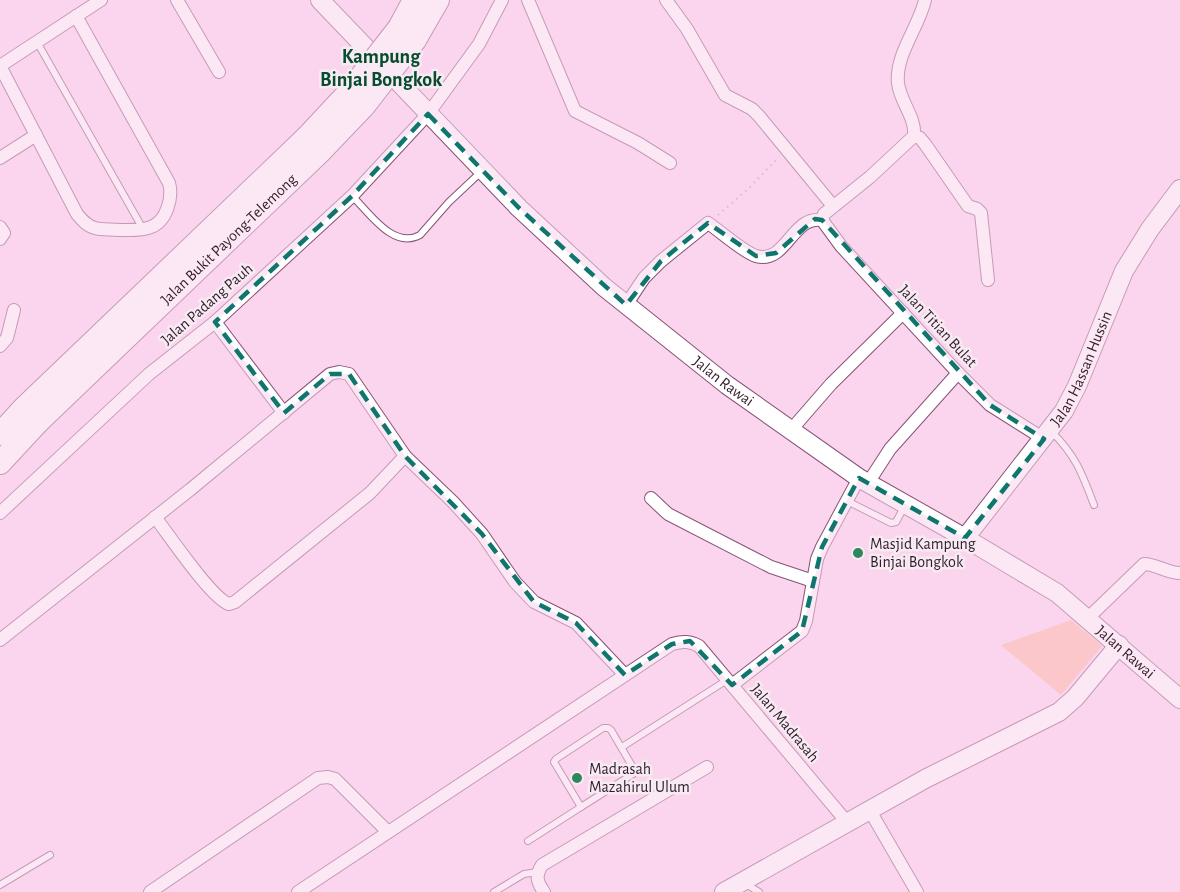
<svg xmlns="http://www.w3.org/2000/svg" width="1180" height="892" font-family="'Alegreya Sans',sans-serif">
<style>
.green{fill:#fdb69f}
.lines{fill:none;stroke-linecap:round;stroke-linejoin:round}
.lane-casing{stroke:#875377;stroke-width:8}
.street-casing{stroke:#875377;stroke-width:14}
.secondary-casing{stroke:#875377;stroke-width:20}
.highway-casing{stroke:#875377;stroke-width:24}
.path{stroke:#bb9ab0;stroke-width:2;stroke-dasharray:1.5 4.5;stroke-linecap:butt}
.lane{stroke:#fff;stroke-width:6}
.street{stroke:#fff;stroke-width:12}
.secondary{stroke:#fff;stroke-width:18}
.highway{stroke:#fff;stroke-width:22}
.highway-bridge-casing{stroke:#875377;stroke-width:24;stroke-linecap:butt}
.highway-bridge{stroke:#fff;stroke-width:22}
.marked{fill:none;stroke:#0f766e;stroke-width:4.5;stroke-dasharray:12 8;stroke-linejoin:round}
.poi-dot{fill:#2f885d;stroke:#f7ebf3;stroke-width:2}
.labels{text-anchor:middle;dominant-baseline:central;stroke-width:5;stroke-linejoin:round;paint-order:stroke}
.street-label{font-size:16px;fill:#321c2b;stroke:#f7ebf3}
.poi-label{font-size:16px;fill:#321c2b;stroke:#f7ebf3;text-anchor:start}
.quarter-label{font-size:20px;font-weight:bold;fill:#084b2e;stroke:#f7ebf3}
</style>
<rect width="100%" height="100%" fill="#fad5ed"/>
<path class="green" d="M 1071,620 L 1102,646 L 1061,695 L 1001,645 Z"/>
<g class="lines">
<defs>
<g id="lane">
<path d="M 37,42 L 143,229"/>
<path d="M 352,196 C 369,212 393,250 420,235 L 449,202 L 482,171"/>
<path d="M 1051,431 C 1076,456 1082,473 1094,505"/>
<path d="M 847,501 L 891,523 L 896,522 L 904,507"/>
<path d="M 603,728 L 608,728 L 611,730 L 635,771 L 633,774 L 581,807 L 554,762 L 556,759 Z"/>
<path d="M 622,747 L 727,680"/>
<path d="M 528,841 L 581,807"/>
<path d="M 744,883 L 759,892"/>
<path d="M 0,885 L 50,855"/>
<path d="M 494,892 L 524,874 L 538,872"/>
</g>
<g id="street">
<path d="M 177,0 L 219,72"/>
<path d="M 528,0 L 575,111 L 638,143 L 670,163"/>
<path d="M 666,0 L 687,29 L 725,95 L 752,109 L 759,116 L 833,206"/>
<path d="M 0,66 L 77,214 C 82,220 87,226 95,228 C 102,230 111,229 119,230 C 129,230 142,231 151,227 C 167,221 173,197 169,183 L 76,16"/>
<path d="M 0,66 L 101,0"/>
<path d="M 914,136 L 920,138 L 925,144 L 968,206 L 977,209 L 981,213 L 988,280"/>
<path d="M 0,158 L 36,135"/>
<path d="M 822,220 L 841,246 L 958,373 L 990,405 L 1044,439"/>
<path d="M 822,220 L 824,214 L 870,177 L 914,136 C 916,117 900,102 898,83 C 895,55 919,27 925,0"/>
<path d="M 0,227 L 4,233 L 0,239"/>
<path d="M 626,305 L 644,278 L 661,261 L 708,223 C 720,231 743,252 756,256 C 786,265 792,215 822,220"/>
<path d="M 215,322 L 284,413"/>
<path d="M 0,346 L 7,338 L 14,310"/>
<path d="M 791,430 L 831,384 L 903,313"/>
<path d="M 868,483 L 890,449 L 958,373"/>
<path d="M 651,498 L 668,514 L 771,567 L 813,581"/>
<path d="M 0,513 L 149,374 L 215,322 L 352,196 L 428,114 L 479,44 L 502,0"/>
<path d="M 155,517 C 169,535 211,598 229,604 L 235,602 L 370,493 L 405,456"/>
<path d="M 1088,618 L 1144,564 C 1156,564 1167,573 1180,573"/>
<path d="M 0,640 L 191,489 L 330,374 L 339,372 L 349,374 L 405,456 L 453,502 L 482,534 L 515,582 L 534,602 L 576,623 L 625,675"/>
<path d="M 732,685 L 802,631 L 806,621 L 817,559 L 822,547 L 859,478"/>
<path d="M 869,809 L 917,892"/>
<path d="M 150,892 L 318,778 L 328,777 L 335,779 L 388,832"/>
<path d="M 298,892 L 672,644 C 683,641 690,641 699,646 L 846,821"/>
<path d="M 544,892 C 537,882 535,876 542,865 L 707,767"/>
</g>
<g id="secondary">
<path id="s1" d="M 320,0 L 519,208 L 604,287 L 727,385 L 859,478 L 965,538 L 1057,593 L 1180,699"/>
<path id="s2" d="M 965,538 L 1064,411 L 1077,386 L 1124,271 L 1150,229 L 1180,189"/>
<path d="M 724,892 L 925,779 L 1059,712 L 1075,698 L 1119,645"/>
</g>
<g id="highway">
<path d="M 399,28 L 414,0"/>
<path d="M 415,40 L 438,0"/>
<path d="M 0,434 L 24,408 L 307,137 L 349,92"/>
<path id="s3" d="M 0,463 L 38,422 L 321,151 L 364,106"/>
</g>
</defs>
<use href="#lane" class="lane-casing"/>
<use href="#street" class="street-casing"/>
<use href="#secondary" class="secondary-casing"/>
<use href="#highway" class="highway-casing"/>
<path class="path" d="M 718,215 L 748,189 L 779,157"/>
<use href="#lane" class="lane"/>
<use href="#street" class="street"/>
<use href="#secondary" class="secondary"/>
<use href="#highway" class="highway"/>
<defs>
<g id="highway-bridge">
<path d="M 349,92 L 399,28"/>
<path d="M 364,106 L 415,40"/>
</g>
</defs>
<use href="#highway-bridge" class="highway-bridge-casing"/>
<use href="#highway-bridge" class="highway-bridge"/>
</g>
<path d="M0 0H1180V892H0ZM 428,114 L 519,208 L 626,305 L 661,261 L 708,223 L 756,256 L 776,253 L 815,219 L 822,220 L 990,405 L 1044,439 L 965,538 L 859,478 L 822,547 L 802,631 L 732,685 L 690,641 L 672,644 L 625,675 L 576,623 L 534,602 L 482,534 L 405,456 L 349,374 L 330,374 L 284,413 L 215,322 L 352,196 Z" fill="#fad5ed" fill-opacity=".55" fill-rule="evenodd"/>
<path class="marked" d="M 428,114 L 519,208 L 626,305 L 661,261 L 708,223 L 756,256 L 776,253 L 815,219 L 822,220 L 990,405 L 1044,439 L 965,538 L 859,478 L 822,547 L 802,631 L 732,685 L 690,641 L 672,644 L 625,675 L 576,623 L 534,602 L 482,534 L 405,456 L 349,374 L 330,374 L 284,413 L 215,322 L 352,196 Z"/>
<g class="poi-dot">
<circle cx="858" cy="553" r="6"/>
<circle cx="577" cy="778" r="6"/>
</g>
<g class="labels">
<g class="street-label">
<text stroke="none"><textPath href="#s3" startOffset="320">Jalan Bukit Payong-Telemong</textPath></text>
<text transform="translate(207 304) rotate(-41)">Jalan Padang Pauh</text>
<text transform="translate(938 326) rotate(47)">Jalan Titian Bulat</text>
<text stroke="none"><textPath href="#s2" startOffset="207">Jalan Hassan Hussin</textPath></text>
<text stroke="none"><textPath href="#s1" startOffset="556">Jalan Rawai</textPath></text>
<text stroke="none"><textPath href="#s1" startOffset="1042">Jalan Rawai</textPath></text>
<text transform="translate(785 723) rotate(50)">Jalan Madrasah</text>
</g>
<g class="poi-label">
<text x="870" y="544">Masjid Kampung<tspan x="870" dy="18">Binjai Bongkok</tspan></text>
<text x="589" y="769">Madrasah<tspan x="589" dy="18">Mazahirul Ulum</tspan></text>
</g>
<g class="quarter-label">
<text x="381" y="57">Kampung<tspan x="381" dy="23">Binjai Bongkok</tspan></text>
</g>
</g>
</svg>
